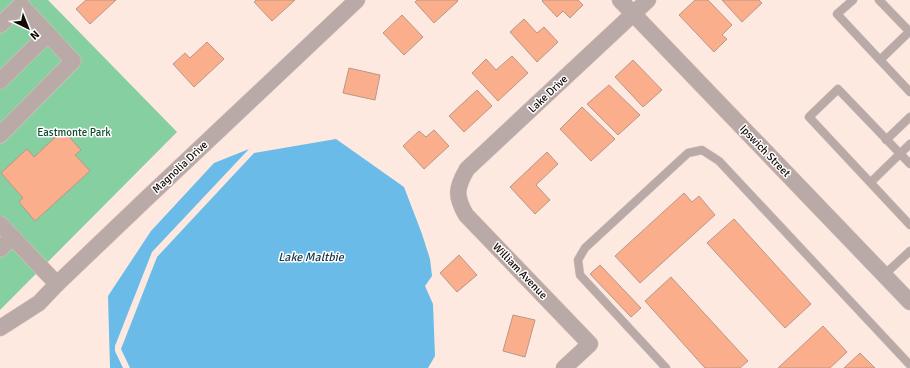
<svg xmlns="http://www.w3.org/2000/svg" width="910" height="368" font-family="Signika,sans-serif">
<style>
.green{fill:#85cfa1}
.water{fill:#6bbbe9}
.building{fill:#fbae8b;stroke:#b8988a}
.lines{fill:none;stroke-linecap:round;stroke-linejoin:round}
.lane-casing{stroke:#d9c5bd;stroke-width:9}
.street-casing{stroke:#d9c5bd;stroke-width:17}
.lane{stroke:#baaaa7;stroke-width:8}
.street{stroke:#baaaa7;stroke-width:16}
.labels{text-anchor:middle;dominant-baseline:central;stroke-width:3;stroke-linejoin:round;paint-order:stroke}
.street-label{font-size:11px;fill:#140905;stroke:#fff}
.park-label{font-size:11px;fill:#114d2e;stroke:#fff}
.water-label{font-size:12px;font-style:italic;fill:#14374a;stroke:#fff}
</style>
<rect width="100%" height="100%" fill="#fee9e0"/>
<path class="green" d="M 0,0 L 48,0 L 177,132 L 0,310 Z"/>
<g class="water">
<path d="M 336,139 L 404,187 L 422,234 L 430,259 L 432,276 L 425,286 L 433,304 L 435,356 L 428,368 L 130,368 L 121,349 L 157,257 L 254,153 Z"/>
<path d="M 249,149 L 152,252 L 115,346 L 115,351 L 123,368 L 110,368 L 108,296 L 151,231 L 214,163 Z"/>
</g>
<g class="building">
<path d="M 86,0 L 116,0 L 90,24 L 76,9 Z"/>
<path d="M 256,0 L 295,0 L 272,21 L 254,2 Z"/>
<path d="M 417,0 L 457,0 L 458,1 L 434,23 L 415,2 Z"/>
<path d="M 543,0 L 578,0 L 583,5 L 570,18 L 563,11 L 557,17 L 542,1 Z"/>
<path d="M 695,0 L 708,0 L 732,25 L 722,35 L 727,39 L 714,52 L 679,15 Z"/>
<path d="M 722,0 L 759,0 L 762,3 L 742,22 Z"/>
<path d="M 402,15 L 423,37 L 404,55 L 383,33 Z"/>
<path d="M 524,19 L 537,33 L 544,27 L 558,42 L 537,62 L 510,32 Z"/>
<path d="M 207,42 L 224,59 L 194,87 L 173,64 L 185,53 L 190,58 Z"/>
<path d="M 512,56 L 528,73 L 498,101 L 472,73 L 486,59 L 496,70 Z"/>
<path d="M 633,60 L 662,90 L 643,107 L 615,77 Z"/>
<path d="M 349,68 L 380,75 L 375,100 L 343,93 Z"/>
<path d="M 609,85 L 640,115 L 618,135 L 587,104 Z"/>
<path d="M 477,90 L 492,106 L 464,132 L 449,116 Z"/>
<path d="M 582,107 L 615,139 L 591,161 L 560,129 Z"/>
<path d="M 63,130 L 81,150 L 75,155 L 90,171 L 35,221 L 19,202 L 23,198 L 1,173 L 27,149 L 34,157 Z"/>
<path d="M 434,130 L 449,146 L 424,169 L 403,146 L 419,131 L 426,137 Z"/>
<path d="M 547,152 L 558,164 L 536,185 L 550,200 L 535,214 L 510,187 Z"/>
<path d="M 684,193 L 692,202 L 699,196 L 715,215 L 640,283 L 615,256 Z"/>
<path d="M 734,219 L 811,304 L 785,328 L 707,243 Z"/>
<path d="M 459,255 L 477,275 L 457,292 L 440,273 Z"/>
<path d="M 600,265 L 641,308 L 631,317 L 590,274 Z"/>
<path d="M 671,277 L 748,361 L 740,368 L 705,368 L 645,301 Z"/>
<path d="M 513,315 L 535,320 L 525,357 L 503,351 Z"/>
<path d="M 823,326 L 847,352 L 830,368 L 778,368 Z"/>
<path d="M 860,353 L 875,368 L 844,368 Z"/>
</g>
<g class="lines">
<defs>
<g id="lane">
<path d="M 853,0 L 837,14 L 880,60 L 910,31"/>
<path d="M 879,0 L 910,32"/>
<path d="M 880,60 L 910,92"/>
<path d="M 886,140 L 910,117"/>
<path d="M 910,164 L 838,89 L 809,117 L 910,225"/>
<path d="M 871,182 L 910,144"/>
<path d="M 884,275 L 910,251"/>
<path d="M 666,368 L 580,275 L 578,260 L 585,248 L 688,153 L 702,150 L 719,161 L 910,365"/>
</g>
<g id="street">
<path d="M 620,0 L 910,302"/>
<path d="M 0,25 L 21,5 L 73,61 L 0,135"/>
<path d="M 0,81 L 48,34"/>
<path d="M 0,224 L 57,284"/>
<path d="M 0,249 L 13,237"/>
<path d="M 0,328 L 39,303 L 57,284 L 146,199 L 357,0"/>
<path d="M 564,368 L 590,344 L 466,215 C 455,196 456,188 467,169 L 648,0"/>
</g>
</defs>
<use href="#lane" class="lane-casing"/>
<use href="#street" class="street-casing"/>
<use href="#lane" class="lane"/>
<use href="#street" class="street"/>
</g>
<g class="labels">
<g class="street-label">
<text transform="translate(548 94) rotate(-43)">Lake Drive</text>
<text transform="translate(765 151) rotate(46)">Ipswich Street</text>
<text transform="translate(180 167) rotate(-43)">Magnolia Drive</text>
<text transform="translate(520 271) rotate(46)">William Avenue</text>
</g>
<g class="park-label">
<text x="74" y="132">Eastmonte Park</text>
</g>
<g class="water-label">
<text x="311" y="257">Lake Maltbie</text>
</g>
</g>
<g transform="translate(28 28) rotate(137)" stroke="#ffffff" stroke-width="3" paint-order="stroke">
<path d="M0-3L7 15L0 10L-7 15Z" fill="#140905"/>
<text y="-6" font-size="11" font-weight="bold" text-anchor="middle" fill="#140905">N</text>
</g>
</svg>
